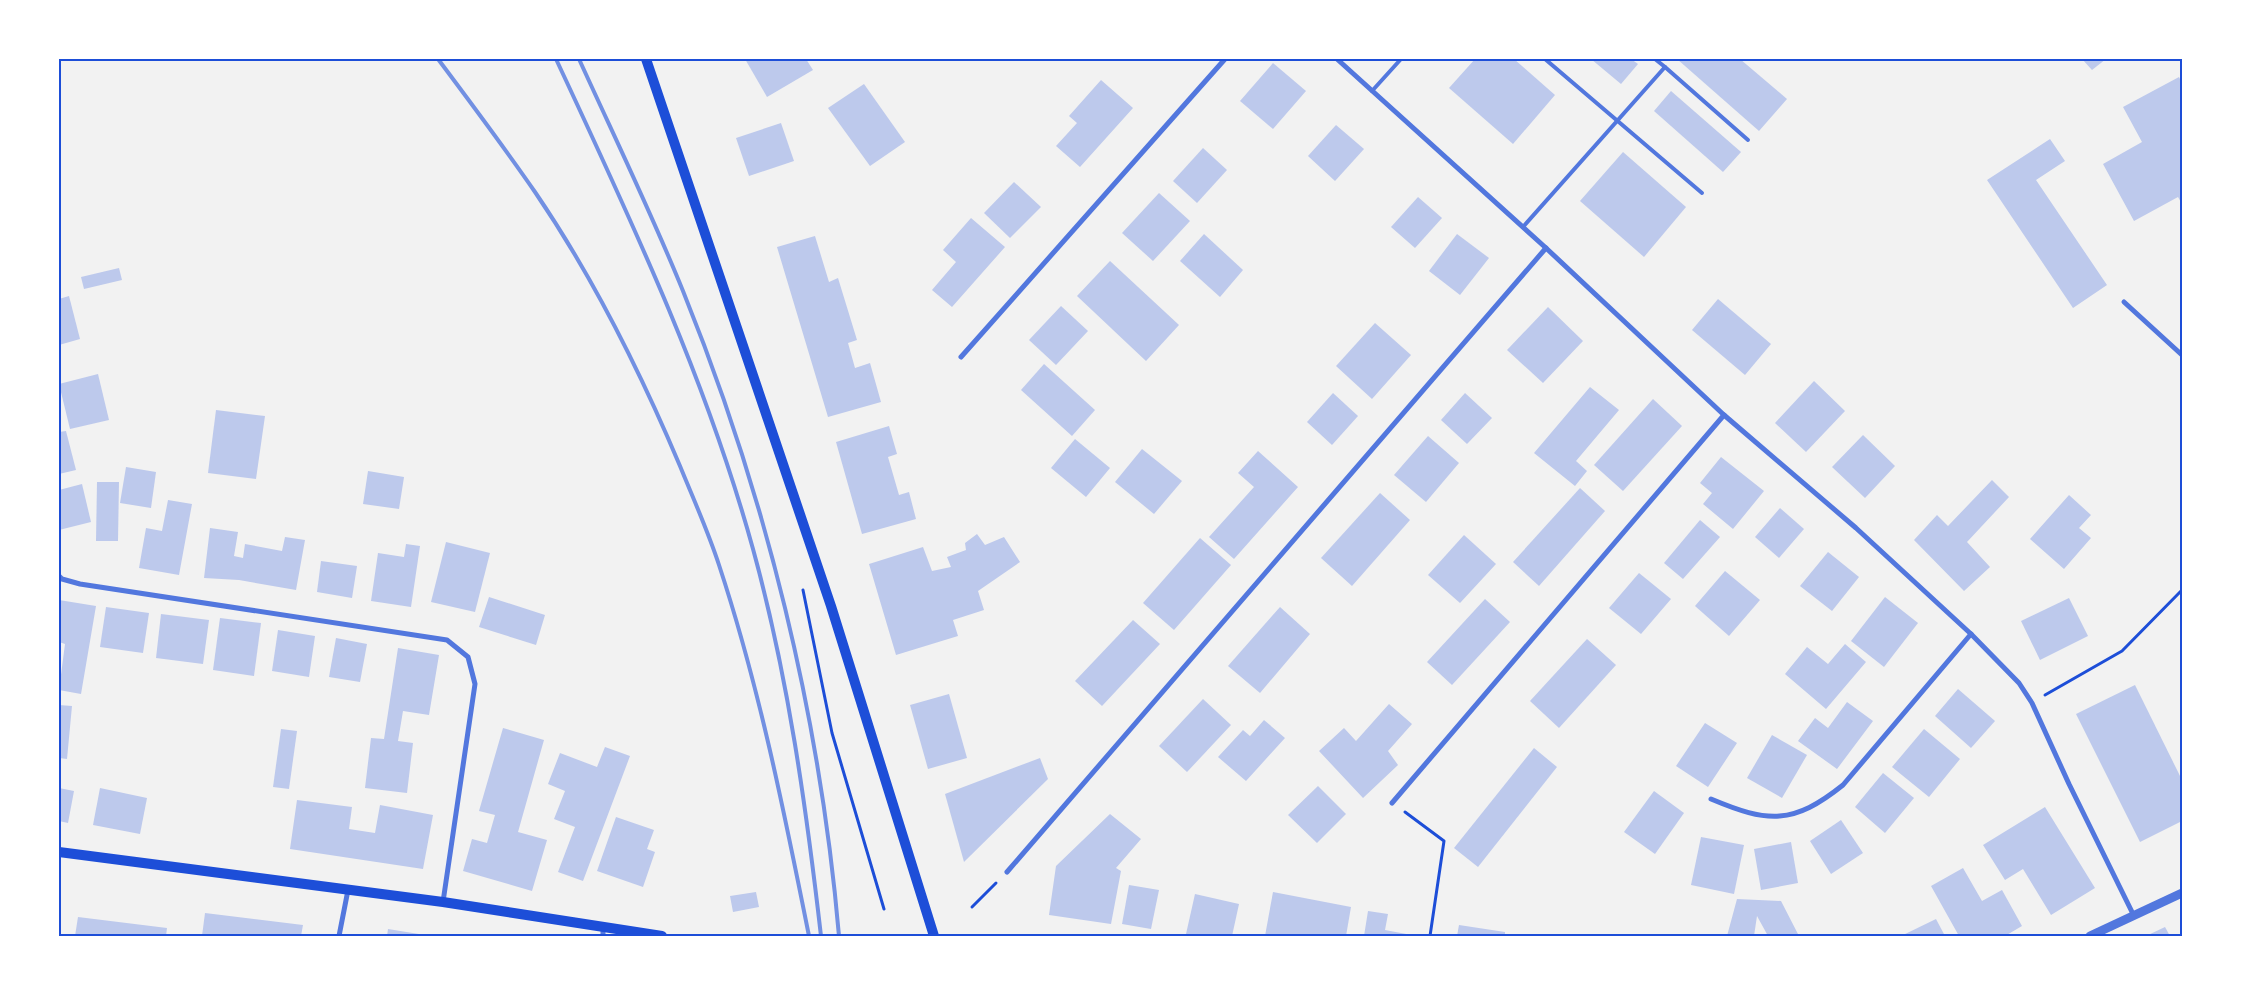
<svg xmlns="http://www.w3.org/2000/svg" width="2241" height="995" font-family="Jost,sans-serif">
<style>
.building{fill:#bdc9ec}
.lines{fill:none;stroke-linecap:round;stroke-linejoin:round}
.path{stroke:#1d4ed8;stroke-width:3}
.service{stroke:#5277de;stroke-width:4}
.minor{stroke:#5277de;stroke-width:5}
.tertiary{stroke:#5277de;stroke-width:9}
.secondary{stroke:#1d4ed8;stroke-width:10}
.rail{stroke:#7290e2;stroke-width:4}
.neatline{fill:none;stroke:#1d4ed8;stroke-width:2}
</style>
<rect width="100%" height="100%" fill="#f2f2f2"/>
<g class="building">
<path d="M 745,59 L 806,59 L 813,70 L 767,97 Z"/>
<path d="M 1475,59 L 1514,59 L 1555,95 L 1513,144 L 1449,88 Z"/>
<path d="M 1591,59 L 1631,59 L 1638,64 L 1621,84 Z"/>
<path d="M 1677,59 L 1740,59 L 1787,99 L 1759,131 Z"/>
<path d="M 2082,59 L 2106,59 L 2092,70 Z"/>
<path d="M 1273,63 L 1306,91 L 1273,129 L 1240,101 Z"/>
<path d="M 2179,77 L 2182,83 L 2182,204 L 2178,197 L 2134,221 L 2103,164 L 2142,142 L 2123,107 Z"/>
<path d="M 1101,80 L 1133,108 L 1080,167 L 1056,146 L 1077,123 L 1069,116 Z"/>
<path d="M 864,84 L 905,142 L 870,166 L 828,108 Z"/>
<path d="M 1671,91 L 1741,152 L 1723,172 L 1654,111 Z"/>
<path d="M 781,123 L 794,161 L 749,176 L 736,138 Z"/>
<path d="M 1336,125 L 1364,149 L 1335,181 L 1308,156 Z"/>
<path d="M 2050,139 L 2065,161 L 2036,180 L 2107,285 L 2073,308 L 1987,180 Z"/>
<path d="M 1203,148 L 1227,170 L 1197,203 L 1173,181 Z"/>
<path d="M 1623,152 L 1686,207 L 1644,257 L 1580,201 Z"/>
<path d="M 1014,182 L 1041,207 L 1010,238 L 984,213 Z"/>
<path d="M 1159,193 L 1190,221 L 1153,261 L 1122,233 Z"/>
<path d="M 1418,197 L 1442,218 L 1415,248 L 1391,227 Z"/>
<path d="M 971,218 L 1005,247 L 952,307 L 932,290 L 956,262 L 943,250 Z"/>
<path d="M 1204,234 L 1243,270 L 1220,297 L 1180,261 Z"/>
<path d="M 1457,234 L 1489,258 L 1460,295 L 1429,271 Z"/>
<path d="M 815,236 L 829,282 L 838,278 L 857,340 L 848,343 L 855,368 L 870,363 L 881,402 L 828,417 L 777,247 Z"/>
<path d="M 1110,261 L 1179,325 L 1146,361 L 1077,296 Z"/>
<path d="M 119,268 L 122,280 L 84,289 L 81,277 Z"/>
<path d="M 69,296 L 80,339 L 59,345 L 59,299 Z"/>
<path d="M 1718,299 L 1771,344 L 1745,375 L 1692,330 Z"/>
<path d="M 1061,306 L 1088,331 L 1056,365 L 1029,340 Z"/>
<path d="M 1548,307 L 1583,341 L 1543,383 L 1507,350 Z"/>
<path d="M 1375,323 L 1411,355 L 1372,399 L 1336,366 Z"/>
<path d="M 1044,364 L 1095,410 L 1072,436 L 1021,390 Z"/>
<path d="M 98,374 L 109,420 L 70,429 L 59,384 Z"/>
<path d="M 1814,381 L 1845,411 L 1806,452 L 1775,423 Z"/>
<path d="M 1590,387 L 1619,410 L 1576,461 L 1587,471 L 1575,486 L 1534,453 Z"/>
<path d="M 1333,393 L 1358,416 L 1332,445 L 1307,422 Z"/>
<path d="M 1465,393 L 1492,418 L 1467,444 L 1441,420 Z"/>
<path d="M 1653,399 L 1682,426 L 1623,491 L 1594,465 Z"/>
<path d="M 216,410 L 265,416 L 256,479 L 208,473 Z"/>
<path d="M 889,426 L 897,454 L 888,457 L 899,495 L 909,492 L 916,519 L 862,534 L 836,442 Z"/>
<path d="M 66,431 L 76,470 L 59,474 L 59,432 Z"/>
<path d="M 1863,435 L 1895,466 L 1865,498 L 1832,467 Z"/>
<path d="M 1428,436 L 1459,463 L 1426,502 L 1394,475 Z"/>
<path d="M 1075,439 L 1110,468 L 1086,497 L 1051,468 Z"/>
<path d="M 1142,449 L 1182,481 L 1154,514 L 1115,482 Z"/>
<path d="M 1258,451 L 1298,487 L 1234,559 L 1209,537 L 1254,487 L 1238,473 Z"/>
<path d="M 1721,457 L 1764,491 L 1733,529 L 1703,504 L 1712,493 L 1700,483 Z"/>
<path d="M 126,467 L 156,472 L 151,508 L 120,503 Z"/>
<path d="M 368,471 L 404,477 L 399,509 L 363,504 Z"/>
<path d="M 1992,480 L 2009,497 L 1967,542 L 1990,567 L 1964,591 L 1914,540 L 1937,515 L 1948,526 Z"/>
<path d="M 97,482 L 119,482 L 118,541 L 96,541 Z"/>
<path d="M 82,484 L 91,522 L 59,530 L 59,490 Z"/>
<path d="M 1580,488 L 1605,511 L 1539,586 L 1513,562 Z"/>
<path d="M 1380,493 L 1410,520 L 1352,586 L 1321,558 Z"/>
<path d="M 2069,495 L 2091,515 L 2079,528 L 2091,538 L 2064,569 L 2030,539 Z"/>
<path d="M 168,500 L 192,504 L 179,575 L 139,568 L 146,528 L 162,531 Z"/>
<path d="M 1780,508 L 1804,529 L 1779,558 L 1755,537 Z"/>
<path d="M 1700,520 L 1720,537 L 1683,579 L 1664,563 Z"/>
<path d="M 210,528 L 238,532 L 234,556 L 243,558 L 245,544 L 282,551 L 285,537 L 305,540 L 296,590 L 239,580 L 204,578 Z"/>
<path d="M 977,534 L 985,545 L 1004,537 L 1020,562 L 978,591 L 984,610 L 953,620 L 958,636 L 896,655 L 869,564 L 923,547 L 932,571 L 951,567 L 947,557 L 966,550 L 965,543 Z"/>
<path d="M 1464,535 L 1496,564 L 1460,603 L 1428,575 Z"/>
<path d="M 1200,538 L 1231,565 L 1174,630 L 1143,603 Z"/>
<path d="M 446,542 L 490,553 L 475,612 L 431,602 Z"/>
<path d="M 406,544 L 420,546 L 411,607 L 371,601 L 378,553 L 404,557 Z"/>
<path d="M 1828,552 L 1859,577 L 1832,611 L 1800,586 Z"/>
<path d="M 321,561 L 357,566 L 352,598 L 317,592 Z"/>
<path d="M 1725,571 L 1760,600 L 1729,636 L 1695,606 Z"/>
<path d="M 1639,573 L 1671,599 L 1641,634 L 1609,608 Z"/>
<path d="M 489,597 L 545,615 L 536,645 L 479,627 Z"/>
<path d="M 1885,597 L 1918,623 L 1884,667 L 1851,641 Z"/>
<path d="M 2069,598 L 2088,636 L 2040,660 L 2021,621 Z"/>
<path d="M 1485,599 L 1510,622 L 1452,685 L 1427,662 Z"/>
<path d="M 59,600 L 96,606 L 81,694 L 59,690 L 65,644 L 59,642 Z"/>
<path d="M 106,607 L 149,613 L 143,653 L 100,647 Z"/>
<path d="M 1280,607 L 1310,634 L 1260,693 L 1228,666 Z"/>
<path d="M 161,614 L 209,620 L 203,664 L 156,658 Z"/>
<path d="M 220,618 L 261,623 L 254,676 L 213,670 Z"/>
<path d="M 1133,620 L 1160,644 L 1102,706 L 1075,681 Z"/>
<path d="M 278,630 L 315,636 L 309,677 L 272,671 Z"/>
<path d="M 336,638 L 367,644 L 360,682 L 329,677 Z"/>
<path d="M 1587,639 L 1616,665 L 1559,728 L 1530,701 Z"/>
<path d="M 1845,644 L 1866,662 L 1826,709 L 1785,674 L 1807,647 L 1828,664 Z"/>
<path d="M 398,648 L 439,655 L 429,715 L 403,711 L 398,741 L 413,743 L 407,793 L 365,788 L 371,738 L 384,739 Z"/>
<path d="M 2135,685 L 2182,780 L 2182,821 L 2140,842 L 2076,714 Z"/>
<path d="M 1958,689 L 1995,721 L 1971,748 L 1935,716 Z"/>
<path d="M 949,694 L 967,758 L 928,769 L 910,705 Z"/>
<path d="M 1203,699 L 1231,725 L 1187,772 L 1159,746 Z"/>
<path d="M 1847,702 L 1873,721 L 1837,769 L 1798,741 L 1815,718 L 1828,728 Z"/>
<path d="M 1389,704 L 1412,724 L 1388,751 L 1398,765 L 1363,798 L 1319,751 L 1344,728 L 1356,741 Z"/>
<path d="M 59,705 L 72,706 L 67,759 L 59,758 Z"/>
<path d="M 1264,720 L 1285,738 L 1246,781 L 1218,757 L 1243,730 L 1250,736 Z"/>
<path d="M 1705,723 L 1737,743 L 1708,787 L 1676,766 Z"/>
<path d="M 503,728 L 544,740 L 518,832 L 547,840 L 532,891 L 463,871 L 472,839 L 487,843 L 495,815 L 479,811 Z"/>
<path d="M 281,729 L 297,731 L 289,789 L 273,787 Z"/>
<path d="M 1924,729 L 1960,759 L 1929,797 L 1892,767 Z"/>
<path d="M 1772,735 L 1807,755 L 1782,798 L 1747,778 Z"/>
<path d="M 605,747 L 630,756 L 583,881 L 558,872 L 575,827 L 554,819 L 565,791 L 548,784 L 560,753 L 597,767 Z"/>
<path d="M 1534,748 L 1557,767 L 1478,867 L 1454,848 Z"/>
<path d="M 1040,758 L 1048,779 L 964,862 L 945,794 Z"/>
<path d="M 1883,773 L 1914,798 L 1885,833 L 1855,807 Z"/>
<path d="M 1318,786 L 1346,814 L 1317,843 L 1288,815 Z"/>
<path d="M 59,788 L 74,791 L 68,823 L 59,821 Z"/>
<path d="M 100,788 L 147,798 L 140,834 L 93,825 Z"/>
<path d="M 1654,791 L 1684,813 L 1655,854 L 1624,832 Z"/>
<path d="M 297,800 L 352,807 L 349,829 L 375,833 L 380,805 L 433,815 L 423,869 L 290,849 Z"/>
<path d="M 2045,807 L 2095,888 L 2051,915 L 2023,869 L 2005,880 L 1983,845 Z"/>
<path d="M 1110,814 L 1141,839 L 1116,868 L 1121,871 L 1111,924 L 1049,915 L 1056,866 Z"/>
<path d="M 616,817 L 654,830 L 647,849 L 655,852 L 643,887 L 597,871 Z"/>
<path d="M 1841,820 L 1863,853 L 1831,874 L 1810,841 Z"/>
<path d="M 1701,837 L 1744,845 L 1734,894 L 1691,885 Z"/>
<path d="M 1791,842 L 1798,883 L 1761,890 L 1754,849 Z"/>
<path d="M 1963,868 L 1982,901 L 2002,890 L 2022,926 L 2005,936 L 1959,936 L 1931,886 Z"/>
<path d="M 1129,885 L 1159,890 L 1151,929 L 1122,924 Z"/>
<path d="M 756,892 L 759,907 L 733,912 L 730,896 Z"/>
<path d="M 1273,892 L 1351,907 L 1346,936 L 1265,936 Z"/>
<path d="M 1195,894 L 1239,904 L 1232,936 L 1186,934 Z"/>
<path d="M 1737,899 L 1781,901 L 1799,936 L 1768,936 L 1757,916 L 1754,936 L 1727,936 Z"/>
<path d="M 1368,911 L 1388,914 L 1385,930 L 1417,936 L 1364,936 Z"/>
<path d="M 205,913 L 303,925 L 301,936 L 202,936 Z"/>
<path d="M 78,917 L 167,928 L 166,936 L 75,936 Z"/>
<path d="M 1936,919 L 1945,936 L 1901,936 Z"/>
<path d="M 1459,925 L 1505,932 L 1505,936 L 1457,936 Z"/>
<path d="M 2165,927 L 2170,936 L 2146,936 Z"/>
<path d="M 388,929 L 425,935 L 425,936 L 387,936 Z"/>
</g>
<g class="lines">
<g class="path">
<path d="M 803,590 L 832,733 L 884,909"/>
<path d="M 2045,695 L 2122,651 L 2182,590"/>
<path d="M 1405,812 L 1444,841 L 1430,936"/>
<path d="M 972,907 L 996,883"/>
</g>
<g class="service">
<path d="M 1545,59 L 1702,193"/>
<path d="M 1665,67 L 1748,140"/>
<path d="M 1372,91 L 1401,59"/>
<path d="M 1523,227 L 1665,67 L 1655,59"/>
</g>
<g class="minor">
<path d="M 1337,59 L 1546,248 L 1724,415 L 1856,528 L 1971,634 L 2019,683 L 2032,703 L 2069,784 L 2134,916"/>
<path d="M 2124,302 L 2182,355"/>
<path d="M 961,357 L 1225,59"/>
<path d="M 59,576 L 62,579 L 80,584 L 447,640 L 468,657 L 475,684 L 443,902"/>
<path d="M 1711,799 C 1768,823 1793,825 1843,785 L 1971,634"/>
<path d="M 1392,803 L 1724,415"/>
<path d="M 1007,872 L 1546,248"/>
<path d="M 603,928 L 603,936"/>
<path d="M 339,936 L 348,890"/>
</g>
<path class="tertiary" d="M 2090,936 L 2182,893"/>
<g class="secondary">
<path d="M 646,59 L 831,606 L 934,936"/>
<path d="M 59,852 L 443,902 L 662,936"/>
</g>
<g class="rail">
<path d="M 438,59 C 471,103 504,147 535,192 C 593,277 640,371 680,466 C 693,498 708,531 719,565 C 759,686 784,811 809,936"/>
<path d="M 556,59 C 630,218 706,378 753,549 C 788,676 806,806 821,936"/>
<path d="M 579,59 C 614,136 651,212 683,291 C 766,496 820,716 839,936"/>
</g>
</g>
<rect width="2241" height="995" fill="none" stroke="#ffffff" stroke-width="120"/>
<rect x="60" y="60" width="2121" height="875" class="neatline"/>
</svg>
